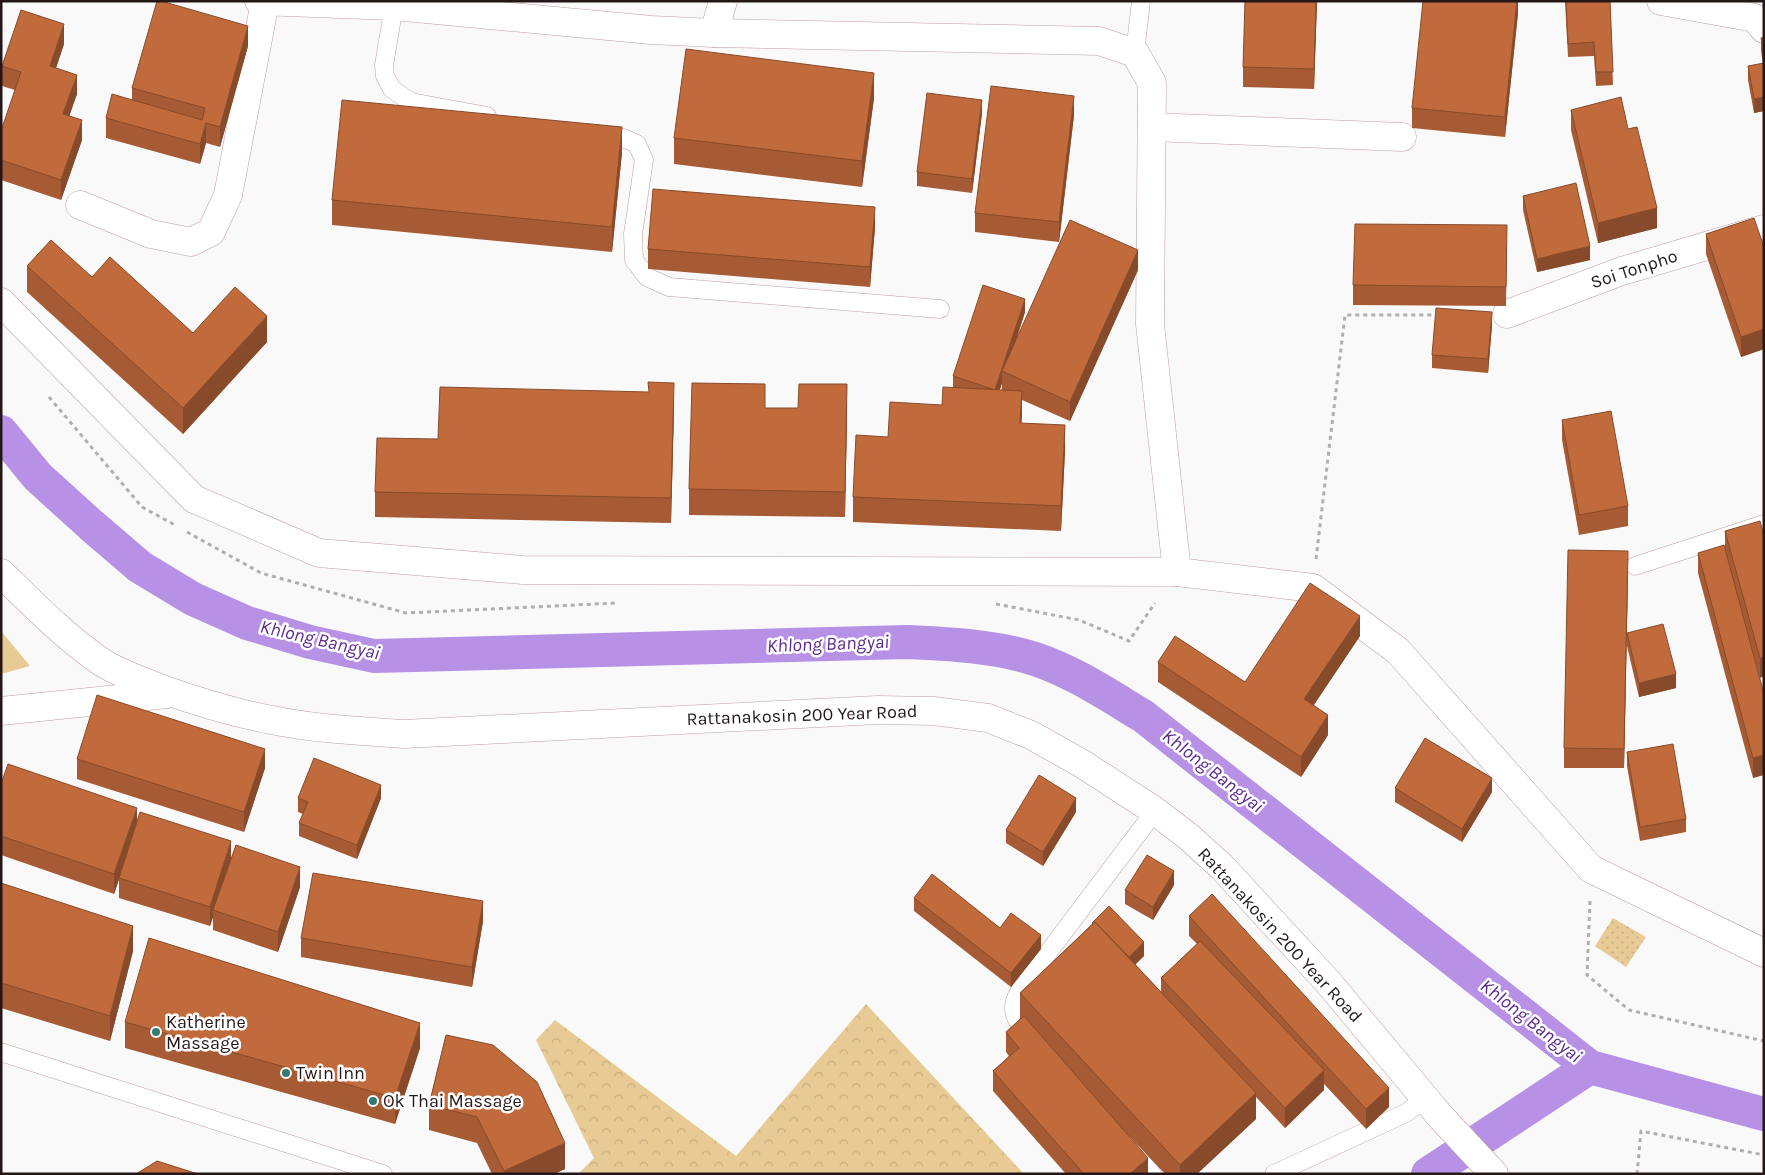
<svg xmlns="http://www.w3.org/2000/svg" width="1765" height="1175" font-family="Karla,sans-serif">
<style>
.green{fill:#e8ca95}
.forest{fill:url(#forest-crowns)}
.park{fill:url(#park-dots)}
.lines{fill:none;stroke-linecap:round;stroke-linejoin:round}
.canal{stroke:#b691e6;stroke-width:34}
.lane-casing{stroke:#c19b9e;stroke-width:19}
.street-casing{stroke:#c19b9e;stroke-width:29}
.secondary-casing{stroke:#c19b9e;stroke-width:29}
.path{stroke:#b2adae;stroke-width:3;stroke-dasharray:4 4;stroke-linecap:butt}
.lane{stroke:#fff;stroke-width:18}
.street{stroke:#fff;stroke-width:28}
.secondary{stroke:#fff;stroke-width:28}
.wall{fill:#a65b34;fill-rule:evenodd}
.shaded-wall{fill:#874a2a}
.building{fill:#c16a3c;stroke:#874a2a}
.poi-dot{fill:#327971;stroke:#fff;stroke-width:2}
.labels{text-anchor:middle;dominant-baseline:central;stroke-width:5;stroke-linejoin:round;paint-order:stroke}
.street-label{font-size:18px;fill:#251718;stroke:#fff}
.poi-label{font-size:18px;fill:#251718;stroke:#fff;text-anchor:start}
.water-label{font-size:19px;font-style:italic;fill:#5c298c;stroke:#fff}
</style>
<defs>
<pattern id="forest-crowns" width="20" height="18" patternUnits="userSpaceOnUse" patternTransform="scale(1.25)"><rect width="20" height="18" fill="#e8ca95"/><path d="M2 6a3 3 0 1 1 6 0M12 15a3 3 0 1 1 6 0" fill="none" stroke="#c7ad80"/></pattern>
<pattern id="park-dots" width="8" height="8" patternUnits="userSpaceOnUse" patternTransform="scale(1.25)"><rect width="8" height="8" fill="#e8ca95"/><path d="M2 2h.1M6 6h.1" fill="none" stroke="#c7ad80" stroke-width="1.8" stroke-linecap="round"/></pattern>
</defs>
<rect width="100%" height="100%" fill="#f9f9f9"/>
<path class="green" d="M 1,631 L 30,666 L 1,674 Z"/>
<path class="forest" d="M 866,1004 L 1024,1174 L 578,1174 L 594,1158 L 536,1040 L 555,1020 L 736,1156 Z"/>
<path class="park" d="M 1613,918 L 1646,937 L 1626,967 L 1595,946 Z"/>
<g class="lines">
<g class="canal">
<path d="M 1,432 L 38,477 L 91,525 L 140,567 L 193,599 L 247,623 L 310,642 L 374,656 L 907,642 C 950,644 994,646 1035,659 C 1074,672 1108,695 1143,716 L 1590,1067 L 1764,1114"/>
<path d="M 1428,1174 L 1590,1067"/>
</g>
<defs>
<g id="lane">
<path d="M 394,6 L 384,65 L 385,76 L 392,89 L 411,102 L 487,116"/>
<path d="M 1135,53 L 1141,1"/>
<path d="M 599,135 L 623,138 L 637,144 L 644,160 L 633,234 L 634,260 L 647,277 L 669,287 L 940,309"/>
<path d="M 1635,566 L 1764,524"/>
<path d="M 1033,1040 C 1024,1030 1010,1017 1015,1001 C 1016,996 1020,991 1022,987 L 1155,811"/>
<path d="M 1,1052 L 383,1174"/>
<path d="M 1132,1151 L 1152,1174"/>
<path d="M 1274,1174 L 1406,1113 L 1426,1098"/>
</g>
<g id="street">
<path d="M 259,1 L 394,6 L 651,30 L 714,33 L 1099,41 L 1135,53 L 1152,83 L 1150,324 L 1177,572"/>
<path d="M 1661,1 L 1755,18 L 1764,29"/>
<path d="M 714,33 L 723,1"/>
<path d="M 1152,127 L 1402,137"/>
<path d="M 80,205 L 151,234 L 191,242 L 211,232 L 228,195 L 265,2"/>
<path d="M 1,302 L 194,499 L 319,553 L 523,570 L 1177,572 L 1313,588 L 1398,651 L 1591,869 L 1764,953"/>
<path d="M 1507,314 L 1622,271 L 1764,229"/>
<path d="M 1440,1116 L 1494,1174"/>
</g>
<g id="secondary">
<path d="M 1,573 C 33,604 64,636 100,661 C 118,673 140,680 159,688 C 195,701 234,713 272,720 C 315,729 360,731 404,734 L 878,710 L 934,711 L 988,718 L 1031,735 L 1081,763 L 1155,811 L 1189,837 L 1222,867 L 1328,982 L 1440,1116"/>
<path d="M 1,711 L 167,694"/>
</g>
</defs>
<use href="#lane" class="lane-casing"/>
<use href="#street" class="street-casing"/>
<use href="#secondary" class="secondary-casing"/>
<g class="path">
<path d="M 49,397 L 142,507 L 175,525"/>
<path d="M 187,532 L 261,573 L 406,613 L 617,603"/>
<path d="M 1316,559 L 1345,315 L 1439,315"/>
<path d="M 996,604 L 1079,620 L 1129,641 L 1155,603"/>
<path d="M 1590,901 L 1587,975 L 1629,1010 L 1764,1041"/>
<path d="M 1637,1174 L 1641,1131 L 1764,1155"/>
</g>
<use href="#lane" class="lane"/>
<use href="#street" class="street"/>
<use href="#secondary" class="secondary"/>
</g>
<g class="wall">
<path d="M 1317,1 L 1314,89 L 1243,87 L 1243,67 Z"/>
<path d="M 1518,1 L 1518,13 L 1505,137 L 1412,128 L 1412,108 Z"/>
<path d="M 1565,1 L 1610,1 L 1613,85 L 1596,86 L 1594,56 L 1568,57 Z"/>
<path d="M 1764,37 L 1764,111 L 1754,113 L 1748,80 L 1748,66 L 1763,64 L 1761,51 L 1761,38 Z"/>
<path d="M 64,44 L 56,68 L 77,94 L 69,116 L 82,140 L 61,200 L 1,180 L 1,131 L 15,90 L 2,86 L 2,66 Z"/>
<path d="M 248,46 L 220,147 L 206,143 L 200,164 L 106,138 L 106,118 L 132,100 L 132,88 Z"/>
<path d="M 874,98 L 862,187 L 674,164 L 674,138 Z"/>
<path d="M 1571,110 L 1628,129 L 1657,228 L 1598,243 L 1571,130 Z"/>
<path d="M 982,113 L 972,193 L 917,186 L 917,172 Z"/>
<path d="M 1074,115 L 1059,242 L 975,232 L 975,213 Z"/>
<path d="M 622,152 L 612,252 L 332,225 L 332,200 Z"/>
<path d="M 1523,196 L 1590,260 L 1537,272 L 1523,210 Z"/>
<path d="M 875,227 L 870,287 L 648,269 L 648,249 Z"/>
<path d="M 1706,234 L 1764,247 L 1764,349 L 1741,357 L 1706,254 Z"/>
<path d="M 1507,245 L 1506,306 L 1353,305 L 1353,285 Z"/>
<path d="M 27,266 L 92,277 L 193,333 L 267,342 L 183,434 L 27,292 Z"/>
<path d="M 1138,270 L 1070,421 L 1022,400 L 1021,423 L 1065,451 L 1061,531 L 853,522 L 853,497 L 888,437 L 942,405 L 953,388 L 953,376 L 1025,312 L 1016,341 ZM 1002,383 L 1002,390 L 1000,390 Z"/>
<path d="M 1492,325 L 1488,373 L 1432,368 L 1432,355 Z"/>
<path d="M 674,408 L 671,523 L 375,517 L 375,492 L 438,439 Z"/>
<path d="M 765,408 L 847,410 L 845,517 L 689,515 L 689,489 Z"/>
<path d="M 1562,420 L 1628,506 L 1628,526 L 1579,535 L 1562,440 Z"/>
<path d="M 1725,531 L 1764,536 L 1760,678 L 1743,617 L 1764,694 L 1753,778 L 1698,573 L 1698,553 L 1725,549 Z"/>
<path d="M 1628,571 L 1624,768 L 1564,768 L 1564,748 Z"/>
<path d="M 1627,633 L 1676,688 L 1639,697 L 1627,646 Z"/>
<path d="M 1360,636 L 1314,705 L 1328,735 L 1301,777 L 1158,682 L 1158,662 L 1245,682 Z"/>
<path d="M 1627,752 L 1686,819 L 1686,832 L 1640,841 L 1627,766 Z"/>
<path d="M 77,759 L 265,768 L 244,832 L 77,779 Z"/>
<path d="M 1,784 L 137,823 L 300,887 L 278,952 L 213,930 L 213,917 L 210,926 L 119,898 L 119,879 L 114,894 L 1,855 Z"/>
<path d="M 1395,788 L 1492,792 L 1462,842 L 1395,802 Z"/>
<path d="M 298,798 L 381,798 L 357,859 L 299,836 L 299,823 L 303,814 L 298,812 Z"/>
<path d="M 1076,812 L 1043,866 L 1006,843 L 1006,830 Z"/>
<path d="M 1,883 L 133,951 L 110,1041 L 1,1008 Z"/>
<path d="M 1174,885 L 1153,920 L 1125,904 L 1125,890 Z"/>
<path d="M 914,898 L 1000,928 L 1041,949 L 1011,987 L 914,911 Z"/>
<path d="M 1189,916 L 1389,1107 L 1366,1129 L 1324,1084 L 1324,1090 L 1285,1128 L 1256,1097 L 1256,1119 L 1197,1174 L 1165,1174 L 1129,1136 L 1148,1174 L 1066,1174 L 993,1091 L 993,1071 L 1009,1056 L 1006,1052 L 1006,1032 L 1020,1019 L 1020,993 L 1092,924 L 1092,923 L 1144,956 L 1135,964 L 1161,992 L 1161,978 L 1197,944 L 1189,936 Z"/>
<path d="M 483,921 L 472,987 L 301,957 L 301,938 Z"/>
<path d="M 125,1022 L 420,1048 L 395,1124 L 125,1048 Z"/>
<path d="M 446,1035 L 565,1169 L 554,1174 L 492,1174 L 477,1143 L 429,1130 L 429,1105 Z"/>
</g>
<g class="shaded-wall">
<path d="M 1316,1 L 1317,1 L 1314,89 L 1314,69 Z"/>
<path d="M 1517,1 L 1518,1 L 1518,13 L 1505,137 L 1505,117 Z"/>
<path d="M 64,24 L 64,44 L 50,86 L 50,66 Z"/>
<path d="M 248,26 L 248,46 L 220,147 L 220,127 Z"/>
<path d="M 874,73 L 874,98 L 862,187 L 862,161 Z"/>
<path d="M 77,75 L 77,94 L 63,134 L 63,114 Z"/>
<path d="M 1074,96 L 1074,115 L 1059,242 L 1059,222 Z"/>
<path d="M 1764,97 L 1764,111 L 1754,113 L 1754,99 Z"/>
<path d="M 982,100 L 982,113 L 972,193 L 972,179 Z"/>
<path d="M 82,120 L 82,140 L 61,200 L 61,180 Z"/>
<path d="M 206,123 L 206,143 L 200,164 L 200,144 Z"/>
<path d="M 622,127 L 622,152 L 612,252 L 612,227 Z"/>
<path d="M 875,207 L 875,227 L 870,287 L 870,267 Z"/>
<path d="M 1657,208 L 1657,228 L 1598,243 L 1598,223 Z"/>
<path d="M 1590,246 L 1590,260 L 1537,272 L 1537,259 Z"/>
<path d="M 1138,250 L 1138,270 L 1070,421 L 1070,402 Z"/>
<path d="M 1025,299 L 1025,312 L 1005,373 L 1002,371 L 1002,383 L 995,403 L 995,390 Z"/>
<path d="M 1492,312 L 1492,325 L 1488,373 L 1488,359 Z"/>
<path d="M 267,316 L 267,342 L 183,434 L 183,408 Z"/>
<path d="M 1764,329 L 1764,349 L 1741,357 L 1741,337 Z"/>
<path d="M 674,383 L 674,408 L 671,523 L 671,498 Z"/>
<path d="M 847,384 L 847,410 L 845,517 L 845,492 Z"/>
<path d="M 1022,391 L 1022,416 L 1020,448 L 1020,423 Z"/>
<path d="M 1065,425 L 1065,451 L 1061,531 L 1061,506 Z"/>
<path d="M 1628,551 L 1628,571 L 1624,768 L 1624,749 Z"/>
<path d="M 1360,616 L 1360,636 L 1304,719 L 1304,699 Z"/>
<path d="M 1764,657 L 1764,676 L 1760,678 L 1760,658 Z"/>
<path d="M 1676,674 L 1676,688 L 1639,697 L 1639,683 Z"/>
<path d="M 1328,715 L 1328,735 L 1301,777 L 1301,757 Z"/>
<path d="M 265,749 L 265,768 L 244,832 L 244,812 Z"/>
<path d="M 1764,755 L 1764,775 L 1753,778 L 1753,758 Z"/>
<path d="M 1492,778 L 1492,792 L 1462,842 L 1462,829 Z"/>
<path d="M 381,785 L 381,798 L 357,859 L 357,845 Z"/>
<path d="M 1076,798 L 1076,812 L 1043,866 L 1043,852 Z"/>
<path d="M 137,808 L 137,828 L 114,894 L 114,874 Z"/>
<path d="M 231,841 L 231,861 L 213,910 L 213,917 L 210,926 L 210,907 Z"/>
<path d="M 300,867 L 300,887 L 278,952 L 278,932 Z"/>
<path d="M 1174,871 L 1174,885 L 1153,920 L 1153,907 Z"/>
<path d="M 483,901 L 483,921 L 472,987 L 472,967 Z"/>
<path d="M 133,926 L 133,951 L 110,1041 L 110,1016 Z"/>
<path d="M 1041,935 L 1041,949 L 1011,987 L 1011,973 Z"/>
<path d="M 1144,942 L 1144,956 L 1128,972 L 1128,959 Z"/>
<path d="M 420,1023 L 420,1048 L 395,1124 L 395,1098 Z"/>
<path d="M 1324,1070 L 1324,1090 L 1285,1128 L 1285,1108 Z"/>
<path d="M 1389,1088 L 1389,1107 L 1366,1129 L 1366,1109 Z"/>
<path d="M 1256,1093 L 1256,1119 L 1197,1174 L 1180,1174 L 1180,1165 Z"/>
<path d="M 565,1143 L 565,1169 L 554,1174 L 504,1174 L 504,1171 Z"/>
<path d="M 1148,1158 L 1148,1174 L 1130,1174 Z"/>
</g>
<g class="building">
<path d="M 157,1 L 161,1 L 248,26 L 220,127 L 206,123 L 200,144 L 106,118 L 112,94 L 202,120 L 205,108 L 132,88 Z"/>
<path d="M 1245,1 L 1316,1 L 1314,69 L 1243,67 Z"/>
<path d="M 1423,1 L 1517,1 L 1505,117 L 1412,108 Z"/>
<path d="M 1566,1 L 1610,1 L 1613,72 L 1596,72 L 1594,42 L 1568,44 Z"/>
<path d="M 21,10 L 64,24 L 50,66 L 77,75 L 63,114 L 82,120 L 61,180 L 1,160 L 1,131 L 21,72 L 2,66 Z"/>
<path d="M 1764,37 L 1764,55 L 1761,38 Z"/>
<path d="M 686,49 L 874,73 L 862,161 L 674,138 Z"/>
<path d="M 1764,63 L 1764,97 L 1754,99 L 1748,66 Z"/>
<path d="M 991,86 L 1074,96 L 1059,222 L 975,213 Z"/>
<path d="M 927,93 L 982,100 L 972,179 L 917,172 Z"/>
<path d="M 1621,97 L 1628,129 L 1637,127 L 1657,208 L 1598,223 L 1571,110 Z"/>
<path d="M 342,100 L 622,127 L 612,227 L 332,200 Z"/>
<path d="M 1576,183 L 1590,246 L 1537,259 L 1523,196 Z"/>
<path d="M 653,189 L 875,207 L 870,267 L 648,249 Z"/>
<path d="M 1754,218 L 1764,247 L 1764,329 L 1741,337 L 1706,234 Z"/>
<path d="M 1070,220 L 1138,250 L 1070,402 L 1002,371 Z"/>
<path d="M 1355,224 L 1507,225 L 1506,287 L 1353,285 Z"/>
<path d="M 51,240 L 92,277 L 110,257 L 193,333 L 235,287 L 267,316 L 183,408 L 27,266 Z"/>
<path d="M 983,285 L 1025,299 L 995,390 L 953,376 Z"/>
<path d="M 1436,308 L 1492,312 L 1488,359 L 1432,355 Z"/>
<path d="M 648,382 L 674,383 L 671,498 L 375,492 L 377,438 L 438,439 L 440,387 L 649,392 Z"/>
<path d="M 692,383 L 765,384 L 765,408 L 798,408 L 799,384 L 847,384 L 845,492 L 689,489 Z"/>
<path d="M 943,387 L 1022,391 L 1020,423 L 1065,425 L 1061,506 L 853,497 L 856,435 L 888,437 L 890,402 L 942,405 Z"/>
<path d="M 1611,411 L 1628,506 L 1579,515 L 1562,420 Z"/>
<path d="M 1760,521 L 1764,536 L 1764,657 L 1760,658 L 1725,531 Z"/>
<path d="M 1724,545 L 1764,694 L 1764,755 L 1753,758 L 1698,553 Z"/>
<path d="M 1568,550 L 1628,551 L 1624,749 L 1564,748 Z"/>
<path d="M 1310,583 L 1360,616 L 1304,699 L 1328,715 L 1301,757 L 1158,662 L 1175,636 L 1245,682 Z"/>
<path d="M 1663,624 L 1676,674 L 1639,683 L 1627,633 Z"/>
<path d="M 97,695 L 265,749 L 244,812 L 77,759 Z"/>
<path d="M 1425,738 L 1492,778 L 1462,829 L 1395,788 Z"/>
<path d="M 1673,744 L 1686,819 L 1640,827 L 1627,752 Z"/>
<path d="M 314,758 L 381,785 L 357,845 L 299,823 L 308,802 L 298,798 Z"/>
<path d="M 8,764 L 137,808 L 114,874 L 1,836 L 1,784 Z"/>
<path d="M 1039,775 L 1076,798 L 1043,852 L 1006,830 Z"/>
<path d="M 140,812 L 231,841 L 210,907 L 119,878 Z"/>
<path d="M 236,845 L 300,867 L 278,932 L 213,910 Z"/>
<path d="M 1147,855 L 1174,871 L 1153,907 L 1125,890 Z"/>
<path d="M 313,873 L 483,901 L 472,967 L 301,938 Z"/>
<path d="M 932,874 L 1000,928 L 1011,913 L 1041,935 L 1011,973 L 914,898 Z"/>
<path d="M 1,883 L 133,926 L 110,1016 L 1,983 Z"/>
<path d="M 1212,894 L 1389,1088 L 1366,1109 L 1189,916 Z"/>
<path d="M 1109,906 L 1144,942 L 1129,957 L 1095,922 L 1093,924 L 1092,923 Z"/>
<path d="M 1095,922 L 1256,1093 L 1180,1165 L 1020,993 Z"/>
<path d="M 149,938 L 420,1023 L 395,1098 L 125,1022 Z"/>
<path d="M 1200,941 L 1324,1070 L 1285,1108 L 1161,978 Z"/>
<path d="M 1024,1016 L 1148,1158 L 1130,1174 L 1084,1174 L 993,1071 L 1019,1048 L 1006,1032 Z"/>
<path d="M 446,1035 L 493,1045 L 537,1082 L 565,1143 L 504,1171 L 477,1117 L 429,1105 Z"/>
<path d="M 157,1161 L 198,1174 L 136,1174 Z"/>
</g>
<g class="poi-dot">
<circle cx="156" cy="1032" r="5"/>
<circle cx="286" cy="1073" r="5"/>
<circle cx="373" cy="1101" r="5"/>
</g>
<g class="labels">
<g class="street-label">
<text transform="translate(1634 269) rotate(-18)">Soi Tonpho</text>
<text transform="translate(802 715) rotate(-2)">Rattanakosin 200 Year Road</text>
<text transform="translate(1280 935) rotate(47)">Rattanakosin 200 Year Road</text>
</g>
<g class="poi-label">
<text x="166" y="1022">Katherine<tspan x="166" dy="21">Massage</tspan></text>
<text x="296" y="1073">Twin Inn</text>
<text x="383" y="1101">Ok Thai Massage</text>
</g>
<g class="water-label">
<text transform="translate(320 640) rotate(13)">Khlong Bangyai</text>
<text transform="translate(828 644) rotate(-2)">Khlong Bangyai</text>
<text transform="translate(1213 771) rotate(38)">Khlong Bangyai</text>
<text transform="translate(1531 1021) rotate(38)">Khlong Bangyai</text>
</g>
</g>
<rect width="1765" height="1175" fill="none" stroke="#251718" stroke-width="5"/>
</svg>
